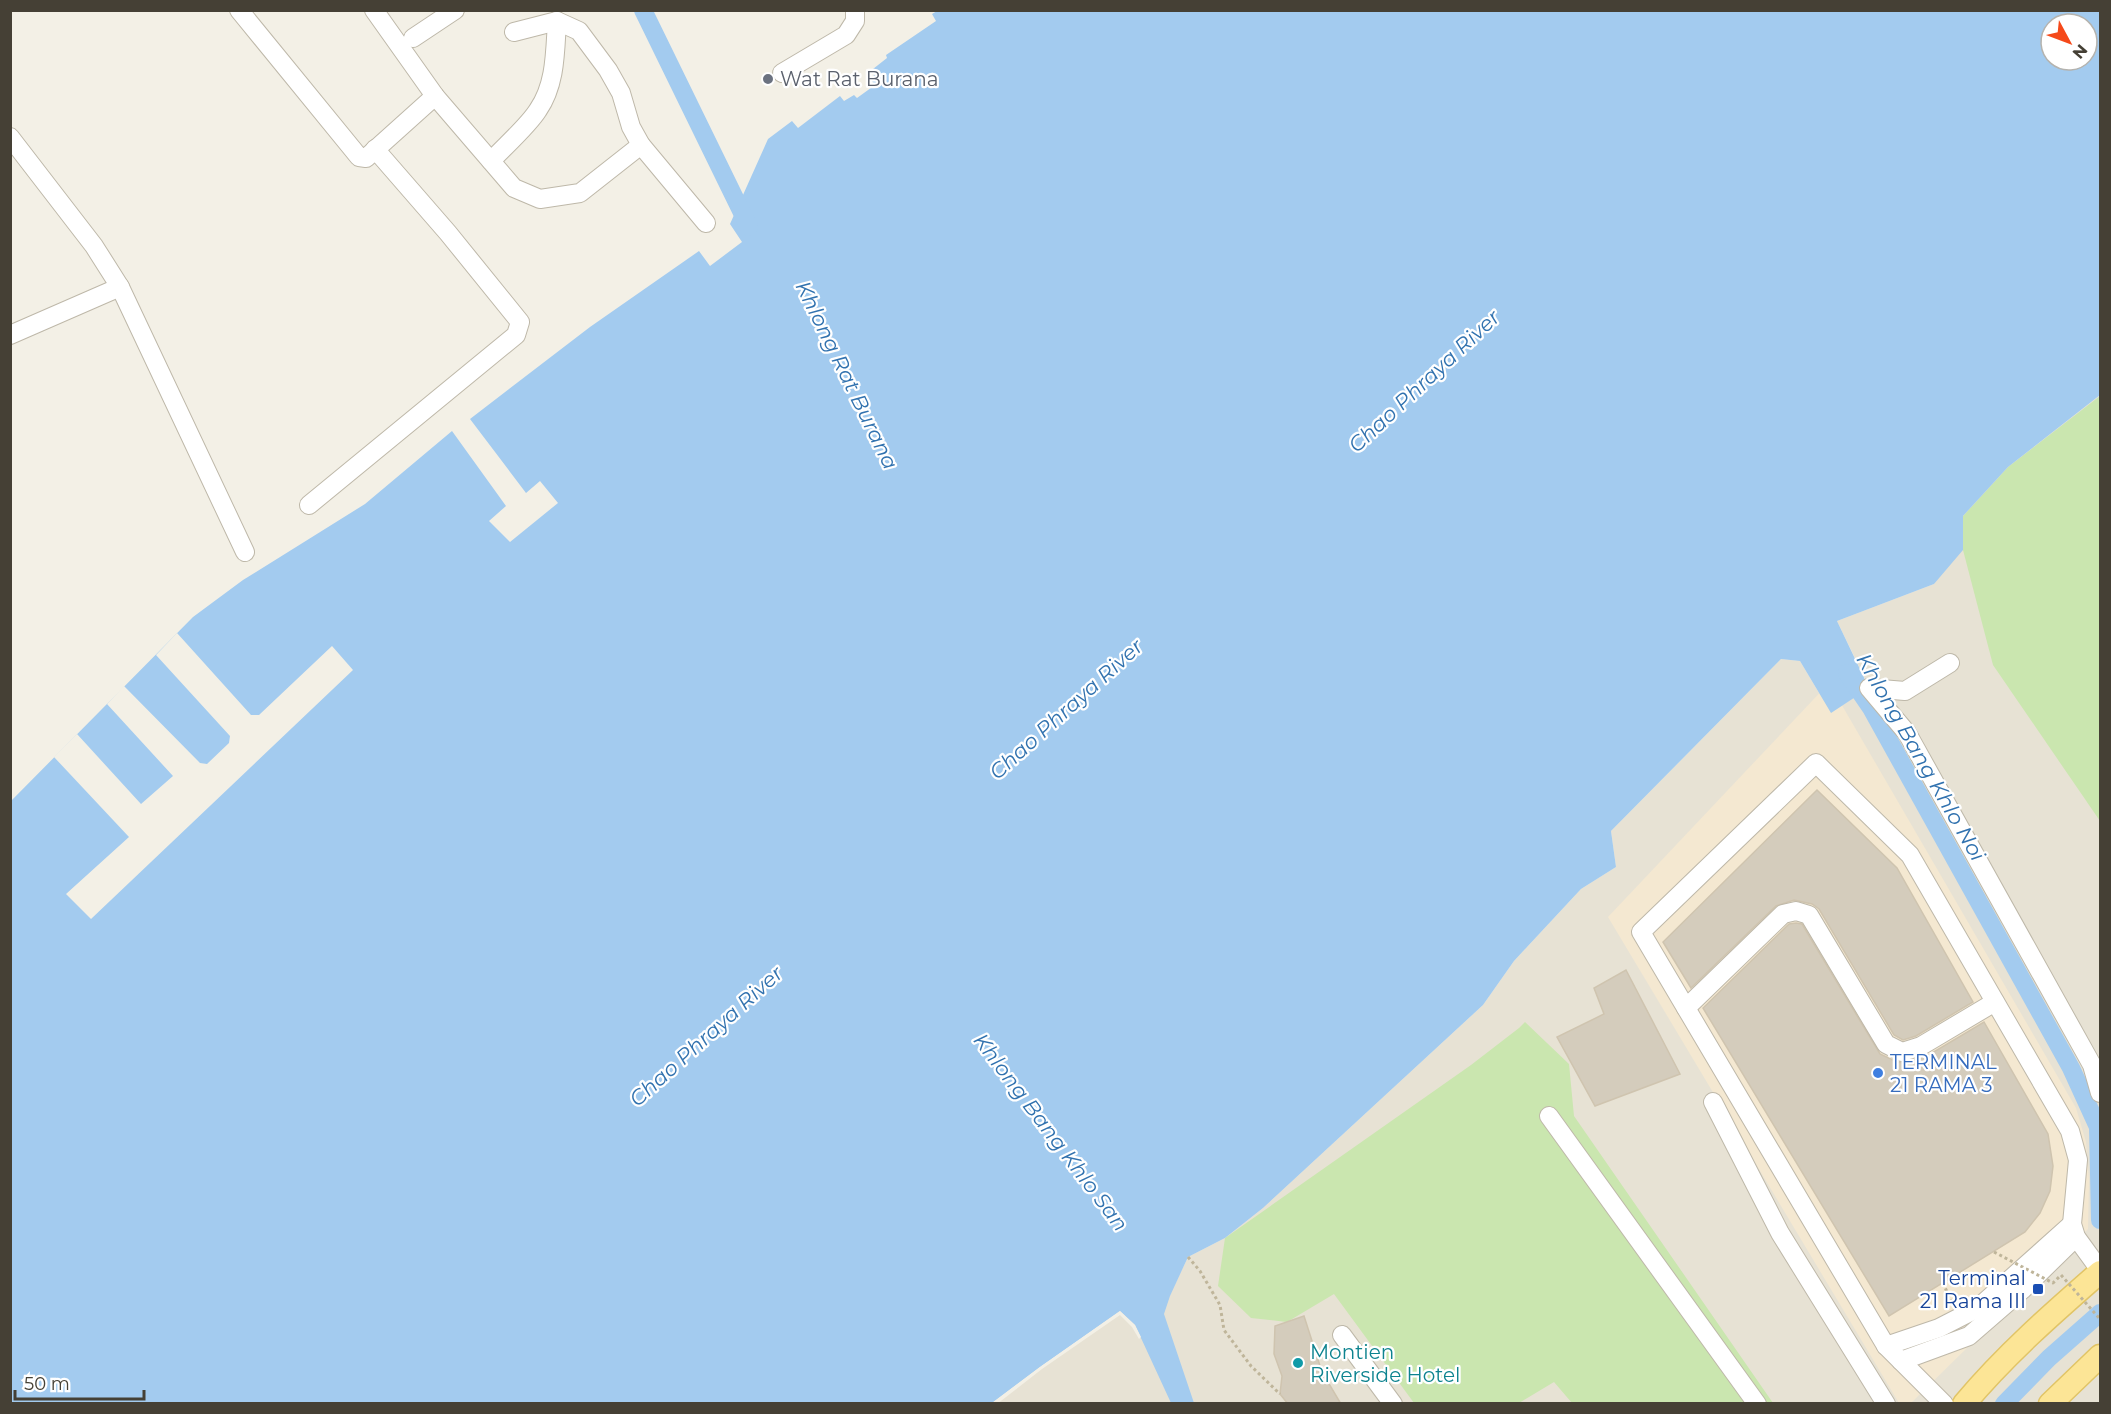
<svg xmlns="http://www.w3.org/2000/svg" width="2111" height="1414" font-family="Montserrat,sans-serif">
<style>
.residential{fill:#e7e2d4}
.commercial{fill:#f4e8d1}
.green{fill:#cae6af}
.water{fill:#a3cbef;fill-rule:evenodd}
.pier{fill:#f3f0e6}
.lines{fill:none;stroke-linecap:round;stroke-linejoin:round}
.canal{stroke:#a3cbef;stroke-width:18}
.building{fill:#d4ccbc;stroke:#cfc4af;stroke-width:1.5}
.minor-casing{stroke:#beb8a9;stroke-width:20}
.major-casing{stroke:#e1c466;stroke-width:25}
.path{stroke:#bfb59a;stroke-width:3;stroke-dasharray:3 3;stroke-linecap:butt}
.minor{stroke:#fff;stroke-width:18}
.major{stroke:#fce596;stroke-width:22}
.path-bridge{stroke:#bfb59a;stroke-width:3;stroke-dasharray:3 3;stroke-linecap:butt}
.worship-dot{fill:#6b7280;stroke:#fff;stroke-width:2}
.shop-dot{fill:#3f7fe0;stroke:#fff;stroke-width:2}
.transit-dot{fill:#1a4fb4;stroke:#fff;stroke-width:2}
.culture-dot{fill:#0f9aa8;stroke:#fff;stroke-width:2}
.labels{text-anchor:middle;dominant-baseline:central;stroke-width:4.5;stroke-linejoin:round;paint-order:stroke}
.worship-label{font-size:20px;fill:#5b616d;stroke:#fff;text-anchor:start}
.shop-label{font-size:20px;fill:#366cbe;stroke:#fff;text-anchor:start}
.transit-label{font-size:20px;fill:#164399;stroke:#fff;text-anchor:end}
.culture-label{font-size:20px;fill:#0d838f;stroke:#fff;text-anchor:start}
.water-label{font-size:21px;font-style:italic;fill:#3172af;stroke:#fff}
</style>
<rect width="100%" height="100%" fill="#f3f0e6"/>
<path class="residential" d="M 2100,395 L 2100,1403 L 992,1404 L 1120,1311 L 1169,1297 L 1188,1257 L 1225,1238 L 1263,1208 L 1483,1005 L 1514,961 L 1581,889 L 1616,867 L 1611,831 L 1781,659 L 1800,661 L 1831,713 L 1869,687 L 1837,621 L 1934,584 L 1963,516 L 2008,467 Z"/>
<path class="commercial" d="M 1829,683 L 2076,1108 L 2086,1142 L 2089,1181 L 2088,1229 L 1911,1403 L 1899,1403 L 1608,917 Z"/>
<g class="green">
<path d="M 2100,396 L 2100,821 L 1993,665 L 1963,550 L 1963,516 L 2008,467 Z"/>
<path d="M 1525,1022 L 1569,1064 L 1574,1116 L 1773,1403 L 1572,1403 L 1554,1382 L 1519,1403 L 1414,1403 L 1334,1294 L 1287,1322 L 1251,1318 L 1218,1286 L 1225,1238 L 1471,1065 L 1519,1028 Z"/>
</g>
<path class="water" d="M 937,11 L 2100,11 L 2100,395 L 2008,467 L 1963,516 L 1963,550 L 1934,584 L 1837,621 L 1869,688 L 1831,713 L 1800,661 L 1781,659 L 1611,831 L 1616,867 L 1581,889 L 1514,961 L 1483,1005 L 1263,1208 L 1225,1238 L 1188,1257 L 1170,1296 L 1164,1314 L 1194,1403 L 1171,1403 L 1135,1325 L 1120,1311 L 1040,1367 L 992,1403 L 11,1404 L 11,801 L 193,617 L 243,580 L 365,504 L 452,431 L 506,506 L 489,521 L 510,542 L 558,503 L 540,481 L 526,493 L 470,419 L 590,327 L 699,251 L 710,266 L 742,242 L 730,224 L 768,139 L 792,121 L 798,128 L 840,96 L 844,101 L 854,95 L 857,98 L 875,85 L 870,78 L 876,74 L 873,69 L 887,58 L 886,55 L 936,21 L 932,14 ZM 2051,24 L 2087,24 L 2087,60 L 2051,60 Z"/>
<g class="pier">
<path d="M 177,633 L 251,715 L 259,715 L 332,646 L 353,670 L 91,919 L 66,894 L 129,837 L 54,757 L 77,734 L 141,804 L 173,776 L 107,704 L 124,686 L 200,763 L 207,764 L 229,743 L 230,736 L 156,655 Z"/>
<path d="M 1120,1311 L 1135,1325 L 1141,1337 L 1139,1339 L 1132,1327 L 1120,1315 L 1042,1369 L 997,1404 L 992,1403 L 1040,1367 Z"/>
</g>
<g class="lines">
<g class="canal">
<path d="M 643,10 L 749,227"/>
<path d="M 1847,673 L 1871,708 L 2071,1068 L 2098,1127 L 2100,1220"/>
<path d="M 2004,1404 L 2049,1358 L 2100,1313"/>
</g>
</g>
<g class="building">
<path d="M 1817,790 L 1897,868 L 1973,1002 L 1916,1036 L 1903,1040 L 1894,1035 L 1819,909 L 1812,904 L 1794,900 L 1776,906 L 1691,988 L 1663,942 Z"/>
<path d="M 1796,923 L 1802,924 L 1880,1054 L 1897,1062 L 1905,1063 L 1927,1056 L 1984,1022 L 2048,1134 L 2053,1166 L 2050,1191 L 2040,1213 L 2025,1232 L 1889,1316 L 1703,1008 L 1789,924 Z"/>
<path d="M 1626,970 L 1680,1074 L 1595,1106 L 1557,1037 L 1604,1014 L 1594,988 Z"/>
<path d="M 1304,1316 L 1322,1372 L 1341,1404 L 1288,1404 L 1280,1394 L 1282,1376 L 1274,1354 L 1275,1326 Z"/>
</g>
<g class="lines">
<defs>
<g id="minor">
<path d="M 239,10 L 359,157 L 366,158 L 435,96"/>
<path d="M 374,10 L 435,96 L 514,188 L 540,199 L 580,193 L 641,145"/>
<path d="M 514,32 L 557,21 L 579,31 L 608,70 L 621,93 L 631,127 L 641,145 L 706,223"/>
<path d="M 413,38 L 455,10"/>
<path d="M 782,73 L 846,35 L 855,21 L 855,10"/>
<path d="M 10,137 L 94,246 L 120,287 L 245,552"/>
<path d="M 491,161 C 504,147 528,126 538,110 C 556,84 555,51 557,21"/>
<path d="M 10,335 L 120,287"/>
<path d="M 309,505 L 516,335 L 520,322 L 448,233 L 375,149"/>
<path d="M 1950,663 L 1905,691 L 1869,688 L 1907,733 L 2092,1065 L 2100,1093"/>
<path d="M 1686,1008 L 1783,914 L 1796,911 L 1809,915 L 1886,1044 L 1902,1052 L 1921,1046 L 1995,1002"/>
<path d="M 1713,1102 L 1780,1233 L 1886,1404"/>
<path d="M 1549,1116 L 1757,1404"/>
<path d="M 1342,1335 L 1393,1404"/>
<path d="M 1886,1346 L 1939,1328 L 1978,1308 L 2072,1224"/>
<path d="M 1901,1361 L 1969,1336 L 2022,1290 L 2076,1237"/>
<path d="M 1944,1404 L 1886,1346 L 1641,932 L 1816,763 L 1910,855 L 2070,1131 L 2078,1160 L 2072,1224 L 2076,1237 L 2100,1270"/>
</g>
<g id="major">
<path d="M 1964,1404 C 2005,1355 2053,1313 2100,1272"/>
<path d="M 2050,1404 L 2100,1356"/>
</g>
</defs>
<use href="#minor" class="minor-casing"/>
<use href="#major" class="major-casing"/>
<g class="path">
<path d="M 1188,1257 L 1200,1271 L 1220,1305 L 1224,1330 L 1251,1366 L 1280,1394"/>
<path d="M 1943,1283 L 1951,1301"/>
</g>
<use href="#minor" class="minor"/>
<use href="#major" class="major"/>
<path class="path-bridge" d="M 1994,1252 L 2053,1283 L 2061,1275 L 2100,1319"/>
</g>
<circle class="worship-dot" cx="768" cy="79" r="6"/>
<circle class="shop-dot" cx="1878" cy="1073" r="6"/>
<rect class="transit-dot" x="2032" y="1283" width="12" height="12" rx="3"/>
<circle class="culture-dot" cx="1298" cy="1363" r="6"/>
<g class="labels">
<g class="worship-label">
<text x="780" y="79">Wat Rat Burana</text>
</g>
<g class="shop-label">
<text x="1890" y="1062">TERMINAL<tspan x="1890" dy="23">21 RAMA 3</tspan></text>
</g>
<g class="transit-label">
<text x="2026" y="1278">Terminal<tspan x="2026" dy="23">21 Rama III</tspan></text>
</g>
<g class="culture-label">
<text x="1310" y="1352">Montien<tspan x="1310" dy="23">Riverside Hotel</tspan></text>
</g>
<g class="water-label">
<text transform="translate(847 375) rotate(64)">Khlong Rat Burana</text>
<text transform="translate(1424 381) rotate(-43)">Chao Phraya River</text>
<text transform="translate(1066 709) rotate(-42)">Chao Phraya River</text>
<text transform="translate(1921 757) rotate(60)">Khlong Bang Khlo Noi</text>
<text transform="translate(706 1036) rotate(-42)">Chao Phraya River</text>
<text transform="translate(1051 1132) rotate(53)">Khlong Bang Khlo San</text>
</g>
</g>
<rect width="2111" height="1414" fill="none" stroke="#454035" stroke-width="24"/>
<g transform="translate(2069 42) rotate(131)"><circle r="28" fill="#ffffff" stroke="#b5b3ae" stroke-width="1.5"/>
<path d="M0-4.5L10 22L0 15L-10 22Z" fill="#f5491a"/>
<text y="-9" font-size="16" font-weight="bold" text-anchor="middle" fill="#454035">N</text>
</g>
<path d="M15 1390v9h129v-9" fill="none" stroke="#454035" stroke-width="3"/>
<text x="24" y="1390" font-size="18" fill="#454035" stroke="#ffffff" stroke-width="4.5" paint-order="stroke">50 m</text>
</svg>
